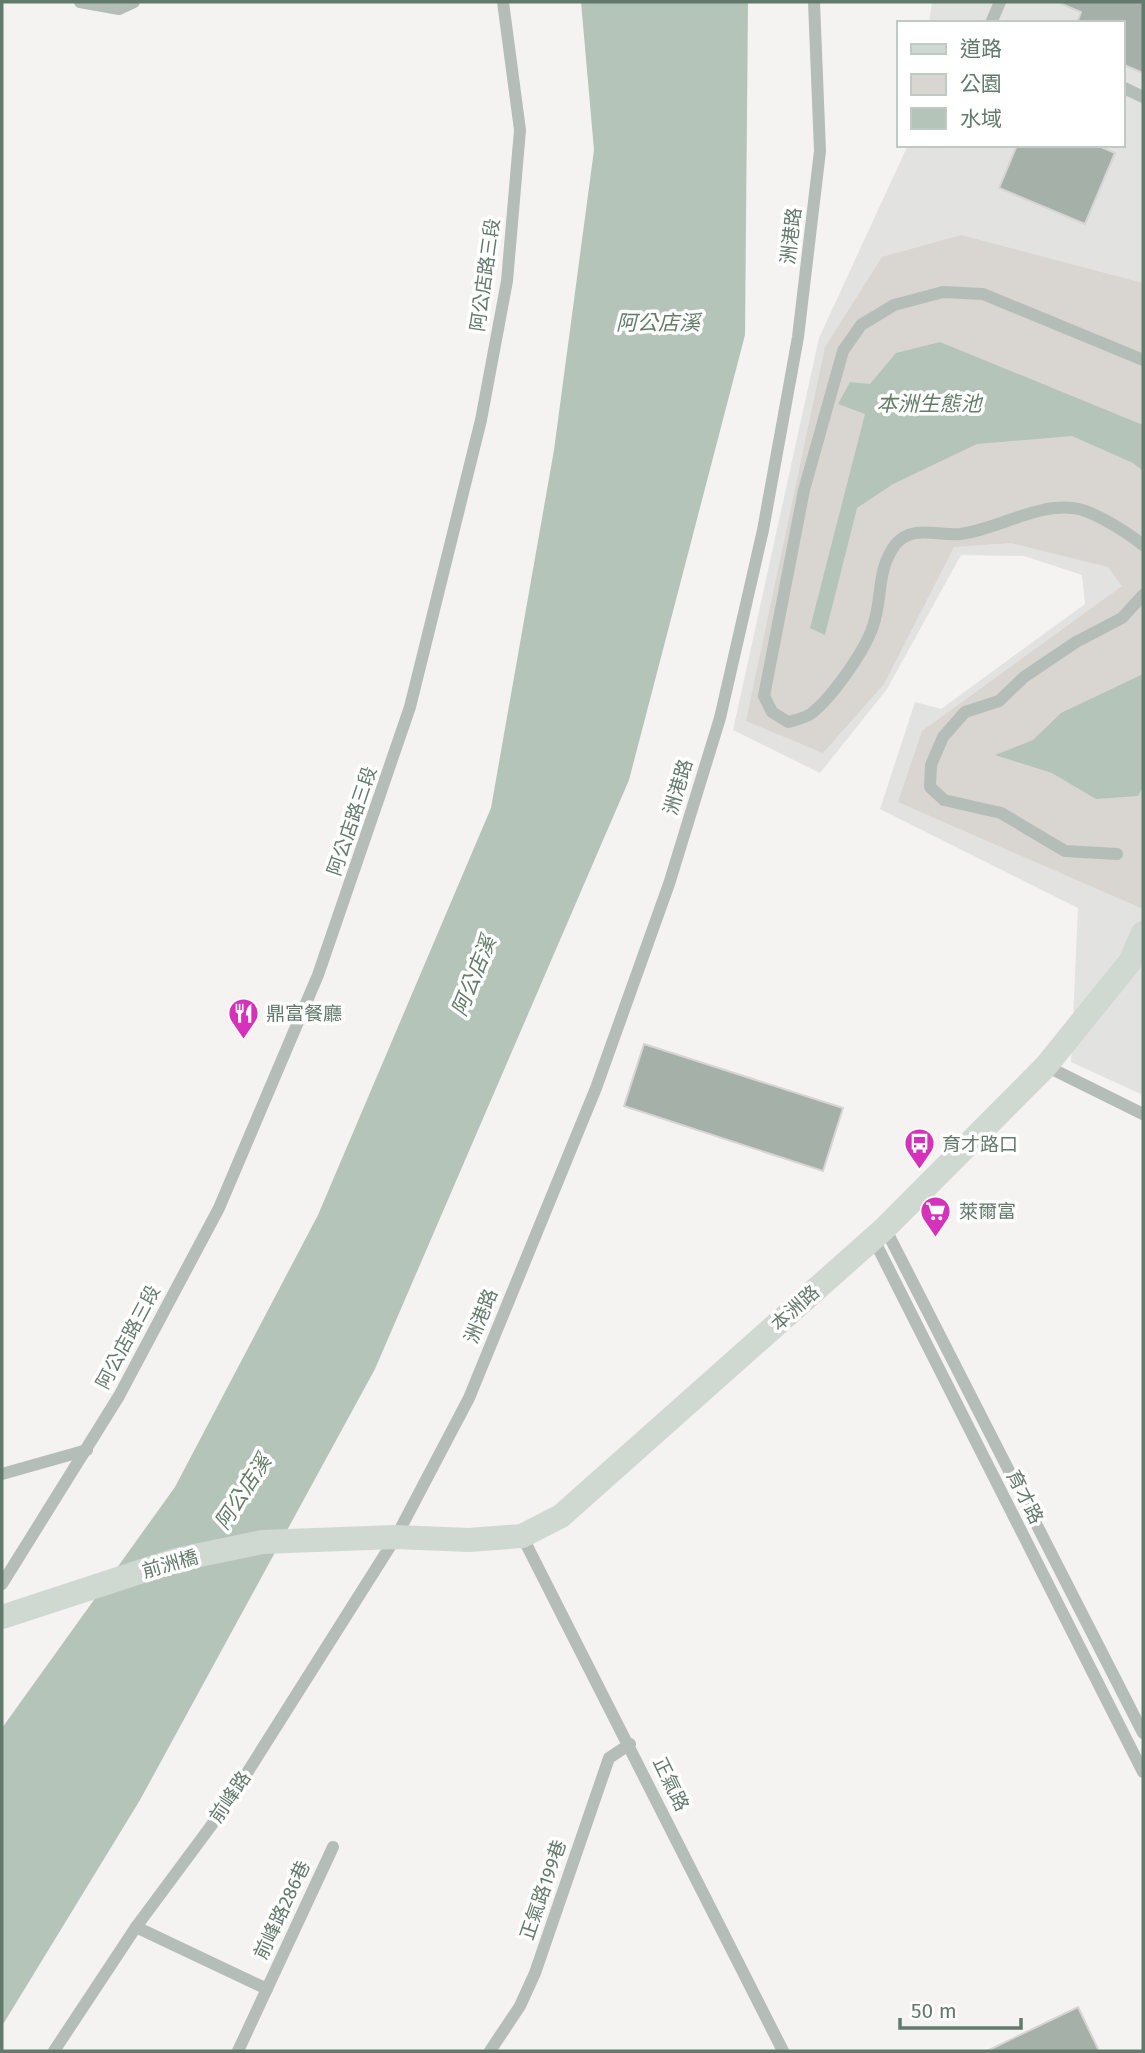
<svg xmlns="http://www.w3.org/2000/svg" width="1145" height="2053" font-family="'Fira Sans','Noto Sans TC',sans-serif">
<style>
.built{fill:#e2e2e1}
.green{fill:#d9d6d1}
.water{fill:#b5c4b8}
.building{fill:#a4b0a8;stroke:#d6d4d4;stroke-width:2}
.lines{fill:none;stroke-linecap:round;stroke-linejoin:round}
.minor{stroke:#b5bdb8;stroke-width:12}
.major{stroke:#d0d8d2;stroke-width:24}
.labels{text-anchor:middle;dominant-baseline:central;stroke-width:7;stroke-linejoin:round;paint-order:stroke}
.street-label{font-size:19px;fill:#627a6b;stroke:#fff}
.poi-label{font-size:19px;fill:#627a6b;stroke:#fff;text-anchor:start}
.water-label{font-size:21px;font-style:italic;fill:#627d67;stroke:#fff}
</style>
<rect width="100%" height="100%" fill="#f5f2f2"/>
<path class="built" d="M 932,2 L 1143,2 L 1143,1095 L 1071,1062 L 1078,908 L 880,809 L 915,702 L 941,709 L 1085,604 L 1082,575 L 1024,556 L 961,555 L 887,689 L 820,773 L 733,730 L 819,338 L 908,145 L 1122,145 L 1122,23 L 929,23 Z"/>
<path class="green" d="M 961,235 L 1143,283 L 1143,909 L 898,802 L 922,731 L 1122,586 L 1108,567 L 1011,543 L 954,547 L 884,684 L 823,753 L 746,721 L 825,347 L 882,257 Z"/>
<g class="water">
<path d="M 581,2 L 748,2 L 745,335 L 629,780 L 375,1369 L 140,1800 L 2,2026 L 2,1728 L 175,1487 L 318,1215 L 491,808 L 554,450 L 594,150 Z"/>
<path d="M 940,342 L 1143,425 L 1143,471 L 1133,463 L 1072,436 L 977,444 L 893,484 L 857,508 L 825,635 L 810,628 L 865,414 L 838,404 L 850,382 L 870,384 L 896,353 Z"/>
<path d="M 1143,674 L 1143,787 L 1138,796 L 1096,799 L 1052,773 L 995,755 L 1033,740 L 1061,713 Z"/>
</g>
<g class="building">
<path d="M 1057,2 L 1143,2 L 1143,73 L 1122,64 L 1122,23 L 1077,23 L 1081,12 Z"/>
<path d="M 1017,145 L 1097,145 L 1115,153 L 1085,224 L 999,188 Z"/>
<path d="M 644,1044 L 843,1108 L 823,1171 L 624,1106 Z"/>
<path d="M 1078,2007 L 1099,2051 L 987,2051 Z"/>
</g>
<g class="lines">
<g class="minor">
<path d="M 80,2 L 119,9 L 134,2"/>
<path d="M 991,23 L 1000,2"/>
<path d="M 1122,87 L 1143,97"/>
<path d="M 1143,360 L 983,294 L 943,292 L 894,305 L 861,325 L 843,351 L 804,490 L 764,696 L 772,712 L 788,722 C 795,720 806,718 812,713 C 832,697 865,651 873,626 C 883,598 876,571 895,545 C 911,524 938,536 960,534 C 999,529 1034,504 1073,508 C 1093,510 1128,533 1143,545"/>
<path d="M 1117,854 L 1065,851 L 1001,813 L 944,800 L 930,787 L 931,765 L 943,737 L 965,712 L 999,701 L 1024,677 L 1076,642 L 1122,618 L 1143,595"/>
<path d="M 1046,1066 L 1143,1114"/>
<path d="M 885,1228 L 1143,1733"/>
<path d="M 873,1238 L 1143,1772"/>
<path d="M 2,1474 L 87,1450"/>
<path d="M 522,1536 L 783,2051"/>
<path d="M 2,1584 L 119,1396 L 219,1208 L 318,975 L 410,707 L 481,420 L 507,281 L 520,130 L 503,2"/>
<path d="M 136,1927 L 267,1989"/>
<path d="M 54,2051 L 136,1927 L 228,1803 L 396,1537 L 469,1398 L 596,1088 L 669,884 L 720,718 L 763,530 L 798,337 L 820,151 L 814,2"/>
<path d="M 238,2051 L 333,1847"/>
<path d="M 490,2051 L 520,2006 L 535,1973 L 609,1758 L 630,1744"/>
</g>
<path class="major" d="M 2,1617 L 176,1560 L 262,1542 L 396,1537 L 469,1540 L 522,1536 L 561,1516 L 885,1228 L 1046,1066 L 1130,962 L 1143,933"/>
</g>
<defs>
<symbol id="restaurant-pin" viewBox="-11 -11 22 30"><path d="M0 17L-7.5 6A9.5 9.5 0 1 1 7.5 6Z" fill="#d631ba" stroke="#fff"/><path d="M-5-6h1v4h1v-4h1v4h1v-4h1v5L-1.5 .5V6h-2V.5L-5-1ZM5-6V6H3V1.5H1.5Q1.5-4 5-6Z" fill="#fff"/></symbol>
<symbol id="bus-pin" viewBox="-11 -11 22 30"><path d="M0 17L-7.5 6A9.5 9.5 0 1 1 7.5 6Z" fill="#d631ba" stroke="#fff"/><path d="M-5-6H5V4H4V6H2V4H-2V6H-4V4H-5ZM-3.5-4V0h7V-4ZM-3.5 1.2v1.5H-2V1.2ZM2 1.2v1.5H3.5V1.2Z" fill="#fff"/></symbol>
<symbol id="supermarket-pin" viewBox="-11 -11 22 30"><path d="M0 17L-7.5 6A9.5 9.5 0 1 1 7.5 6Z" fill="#d631ba" stroke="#fff"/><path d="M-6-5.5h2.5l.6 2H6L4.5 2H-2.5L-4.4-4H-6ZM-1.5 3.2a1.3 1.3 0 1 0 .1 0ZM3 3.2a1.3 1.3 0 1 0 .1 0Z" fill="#fff"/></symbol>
</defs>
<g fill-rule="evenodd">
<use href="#restaurant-pin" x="226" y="996" width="35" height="47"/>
<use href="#bus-pin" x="902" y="1126" width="35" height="47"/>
<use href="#supermarket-pin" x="918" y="1194" width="35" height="47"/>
</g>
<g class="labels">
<g class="street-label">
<text transform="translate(791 236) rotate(-83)">洲港路</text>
<text transform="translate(485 275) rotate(-82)">阿公店路三段</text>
<text transform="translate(678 787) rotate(-73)">洲港路</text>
<text transform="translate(352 821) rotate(-71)">阿公店路三段</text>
<text transform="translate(795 1308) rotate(-42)">本洲路</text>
<text transform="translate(481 1316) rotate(-68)">洲港路</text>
<text transform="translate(128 1337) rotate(-62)">阿公店路三段</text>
<text transform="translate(1025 1497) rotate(63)">育才路</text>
<text transform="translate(170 1564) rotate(-16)">前洲橋</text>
<text transform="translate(671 1784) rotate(64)">正氣路</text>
<text transform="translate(230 1797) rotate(-56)">前峰路</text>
<text transform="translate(543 1890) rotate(-71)">正氣路199巷</text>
<text transform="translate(282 1910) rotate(-65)">前峰路286巷</text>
</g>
<g class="poi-label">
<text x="266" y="1013">鼎富餐廳</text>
<text x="942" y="1144">育才路口</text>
<text x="959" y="1211">萊爾富</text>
</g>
<g class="water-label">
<text x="658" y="323">阿公店溪</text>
<text x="929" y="404">本洲生態池</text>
<text transform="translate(474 976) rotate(-68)">阿公店溪</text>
<text transform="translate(243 1492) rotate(-57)">阿公店溪</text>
</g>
</g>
<rect width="1145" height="2053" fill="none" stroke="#627a6b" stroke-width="7"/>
<rect x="897" y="21" width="228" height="126" fill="#ffffff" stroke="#c0cac4" stroke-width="2"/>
<rect x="911" y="44" width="35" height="10" fill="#d0d8d2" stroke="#c0cac4" stroke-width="2"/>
<text x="960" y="56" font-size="21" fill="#627a6b">道路</text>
<rect x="911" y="74" width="35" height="21" fill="#d9d6d1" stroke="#c0cac4" stroke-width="2"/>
<text x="960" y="91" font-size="21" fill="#627a6b">公園</text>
<rect x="911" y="108" width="35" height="21" fill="#b5c4b8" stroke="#c0cac4" stroke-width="2"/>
<text x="960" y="126" font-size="21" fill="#627a6b">水域</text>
<path d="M900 2018v10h121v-10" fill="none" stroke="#627a6b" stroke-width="3.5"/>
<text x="911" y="2018" font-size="21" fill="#627a6b" stroke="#ffffff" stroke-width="5" paint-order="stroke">50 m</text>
</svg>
